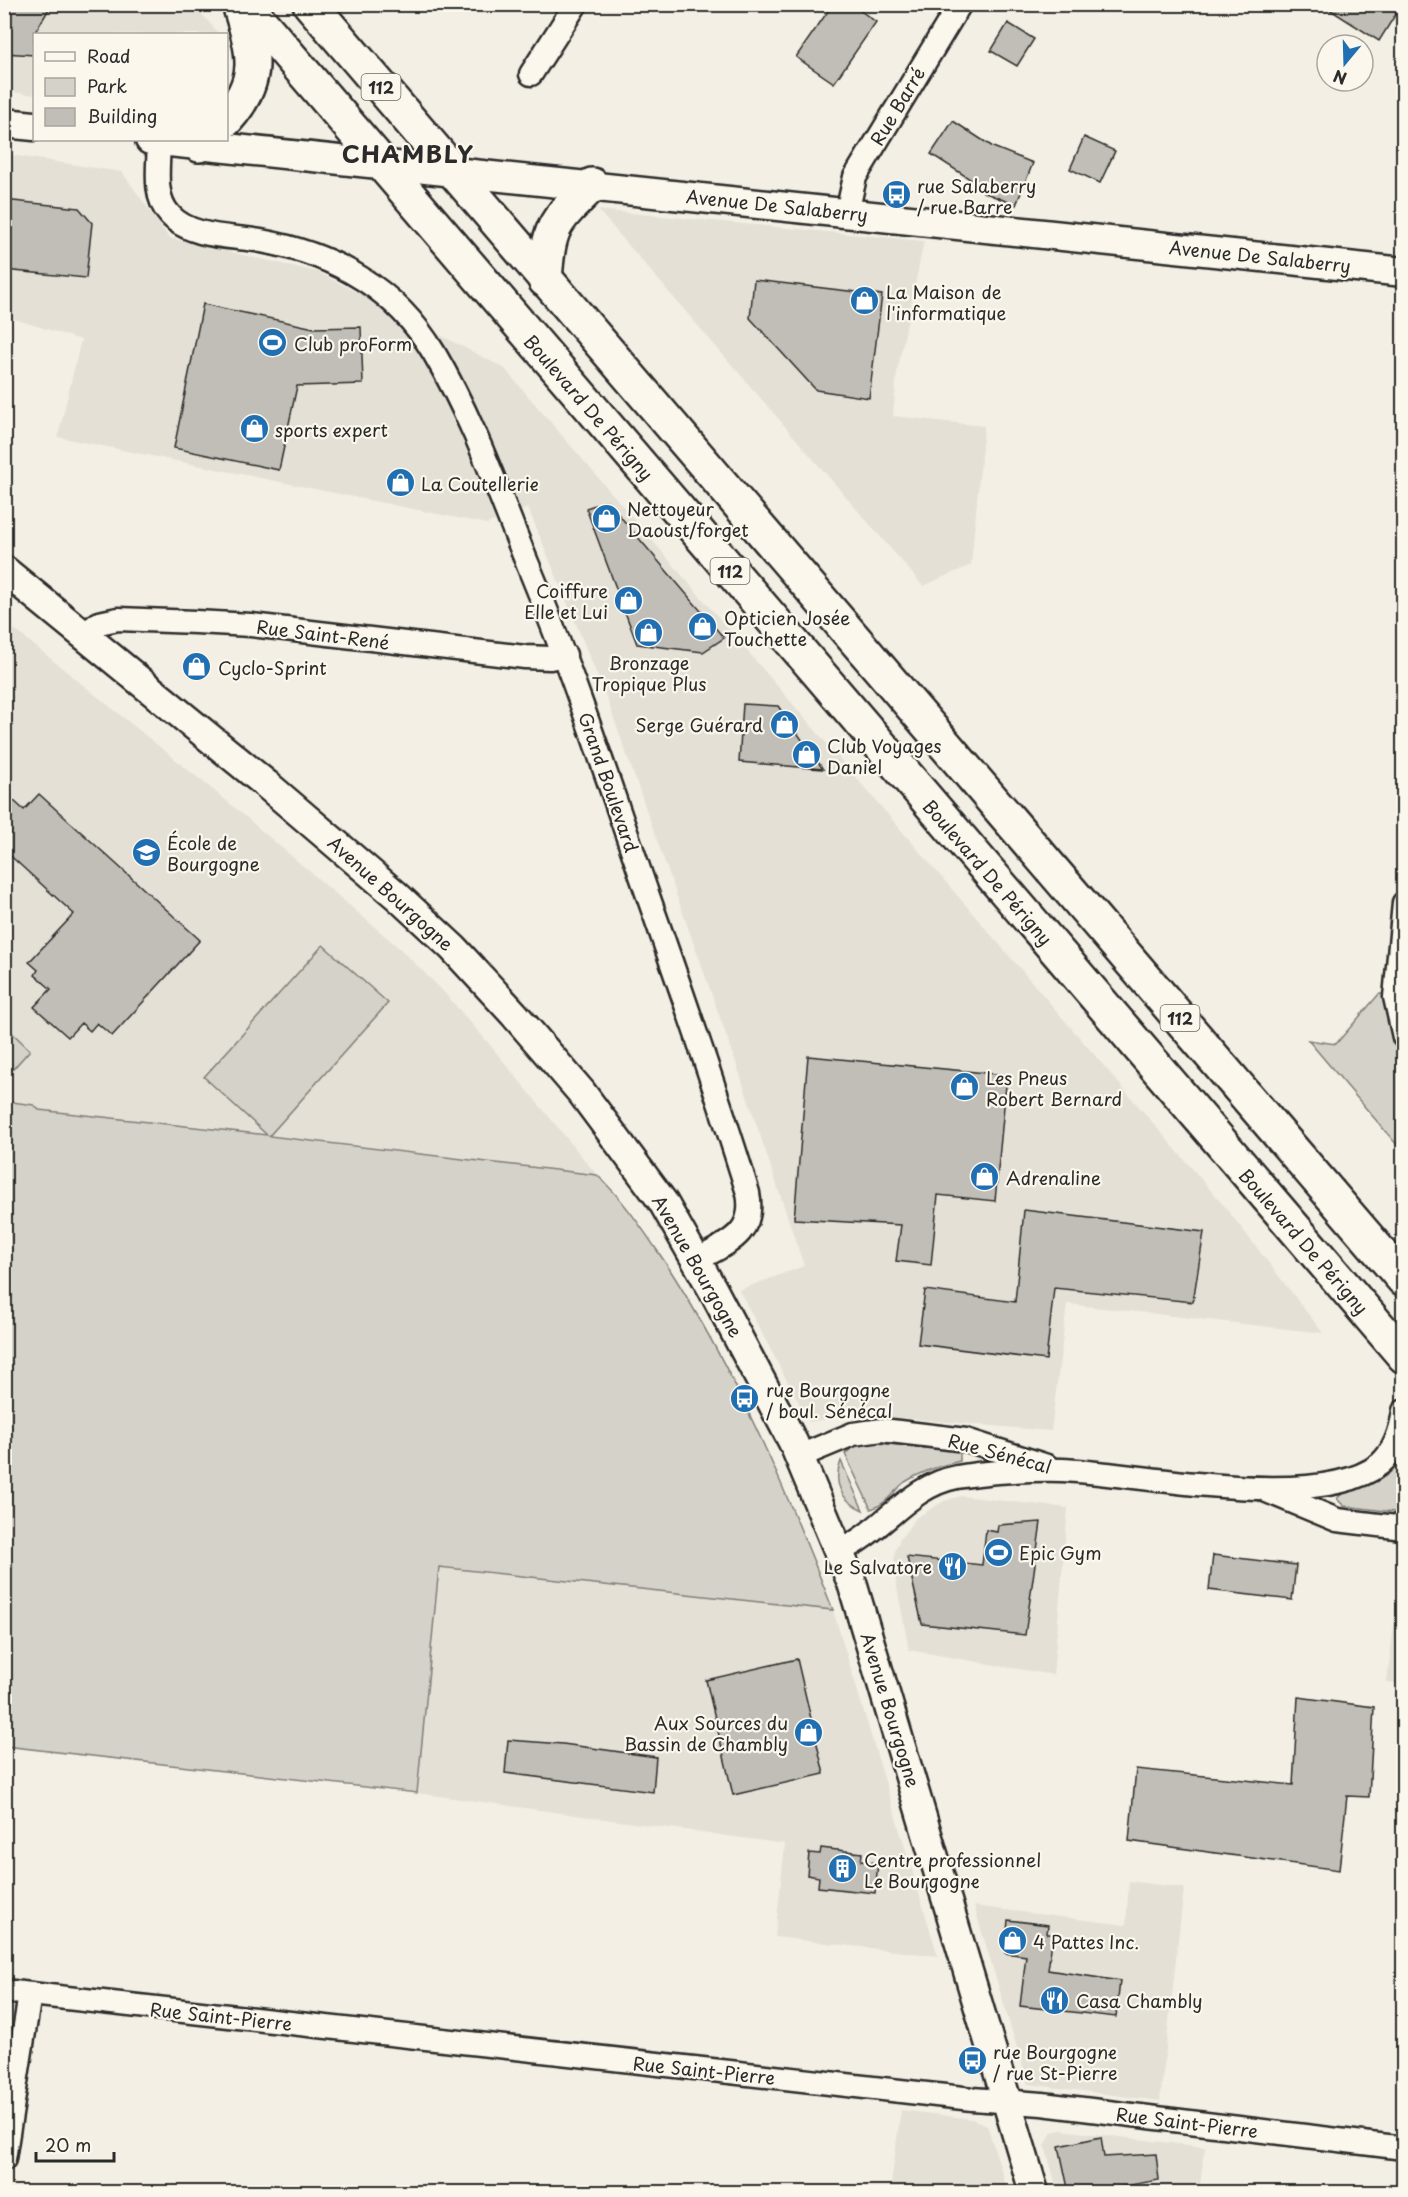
<svg xmlns="http://www.w3.org/2000/svg" width="1408" height="2197" font-family="'Playpen Sans',sans-serif">
<style>
.built{fill:#e4e0d6}
.green{fill:#d5d2c9;stroke:#807e7a;stroke-width:1.5}
.building{fill:#c0beb6;stroke:#2b2b2b;stroke-width:1.5}
.lines{fill:none;stroke-linecap:round;stroke-linejoin:round}
.minor-casing{stroke:#2b2b2b;stroke-width:27}
.tertiary-casing{stroke:#2b2b2b;stroke-width:33}
.primary-casing{stroke:#2b2b2b;stroke-width:38}
.minor{stroke:#fbf7ec;stroke-width:22}
.tertiary{stroke:#fbf7ec;stroke-width:28}
.primary{stroke:#fbf7ec;stroke-width:33}
.labels{text-anchor:middle;dominant-baseline:central;stroke-width:4.5;stroke-linejoin:round;paint-order:stroke}
.shield{fill:#fbf7ec;stroke:#696865;stroke-width:1.5}
.shield-label{font-size:16px;font-weight:bold;fill:#2b2b2b}
.street-label{font-size:18px;fill:#2b2b2b;stroke:#fbf7ec}
.poi-label{font-size:18px;fill:#2b2b2b;stroke:#fbf7ec;text-anchor:start}
.district-label{font-size:24px;font-weight:bold;letter-spacing:1.5px;fill:#2b2b2b;stroke:#fbf7ec}
</style>
<rect width="100%" height="100%" fill="#f3efe4"/>
<filter id="ink" filterUnits="userSpaceOnUse"><feTurbulence type="fractalNoise" baseFrequency=".0167" numOctaves="2"/><feDisplacementMap in="SourceGraphic" scale="12" xChannelSelector="R" yChannelSelector="G"/><feConvolveMatrix kernelMatrix="1 2 1 2 8 2 1 2 1" color-interpolation-filters="sRGB"/></filter>
<g filter="url(#ink)">
<g class="built">
<path d="M 5,5 L 194,5 L 219,34 L 34,34 L 34,95 L 5,91 Z"/>
<path d="M 4,154 L 122,172 L 169,238 L 318,272 L 504,368 L 1226,1208 L 1323,1333 L 1067,1304 L 1051,1431 L 854,1414 L 809,1422 L 739,1290 L 804,1266 L 735,1060 L 607,699 L 528,508 L 487,524 L 58,437 L 81,340 L 5,316 Z"/>
<path d="M 598,210 L 924,241 L 897,372 L 893,416 L 984,426 L 971,565 L 923,586 Z"/>
<path d="M 4,621 L 228,802 L 397,946 L 440,988 L 485,1039 L 597,1175 L 39,1110 L 34,1105 L 5,1101 Z"/>
<path d="M 961,1496 L 1068,1508 L 1053,1675 L 909,1650 L 894,1572 L 895,1551 L 900,1539 L 916,1518 L 944,1501 Z"/>
<path d="M 1403,1551 L 1403,1684 L 1387,1682 Z"/>
<path d="M 439,1567 L 833,1610 L 938,1956 L 775,1937 L 785,1844 L 417,1793 Z"/>
<path d="M 1129,1881 L 1184,1888 L 1160,2101 L 1028,2084 L 974,1906 L 1126,1925 Z"/>
<path d="M 901,2110 L 972,2119 L 987,2125 L 1008,2192 L 890,2192 Z"/>
<path d="M 1060,2130 L 1205,2147 L 1199,2192 L 1058,2192 L 1045,2146 L 1052,2132 Z"/>
</g>
<g class="green">
<path d="M 323,945 L 388,1003 L 269,1136 L 597,1175 C 626,1202 645,1233 667,1265 C 736,1373 787,1492 833,1610 L 439,1567 L 417,1793 L 5,1746 L 5,1101 L 34,1105 L 39,1110 L 267,1135 L 204,1077 Z"/>
<path d="M 1379,994 L 1403,996 L 1403,1152 L 1308,1040 L 1336,1044 Z"/>
<path d="M 5,1026 L 30,1050 L 6,1077 L 4,1076 Z"/>
<path d="M 866,1442 L 960,1451 L 960,1461 C 941,1465 921,1472 905,1482 C 893,1491 886,1505 871,1509 L 845,1454 L 857,1444 Z"/>
<path d="M 1403,1455 L 1403,1513 L 1344,1506 L 1337,1499 C 1342,1490 1353,1491 1362,1487 C 1379,1481 1393,1469 1403,1455 Z"/>
<path d="M 841,1461 L 863,1510 C 842,1501 832,1484 841,1461 Z"/>
</g>
<g class="building">
<path d="M 4,4 L 52,4 L 34,34 L 34,55 L 4,53 Z"/>
<path d="M 833,4 L 851,4 L 876,22 L 834,83 L 796,57 Z"/>
<path d="M 1321,4 L 1402,4 L 1379,41 Z"/>
<path d="M 1008,23 L 1034,39 L 1017,66 L 991,51 Z"/>
<path d="M 953,121 L 993,147 L 1033,163 L 1016,205 L 983,192 L 984,188 L 931,154 Z"/>
<path d="M 1084,137 L 1115,151 L 1100,183 L 1070,169 Z"/>
<path d="M 4,200 L 79,208 L 92,223 L 86,278 L 4,270 Z"/>
<path d="M 754,280 L 882,295 L 869,398 L 816,390 L 750,318 Z"/>
<path d="M 203,304 L 314,328 L 361,327 L 363,384 L 297,386 L 279,470 L 174,448 Z"/>
<path d="M 607,501 L 724,638 L 703,652 L 637,644 L 586,508 Z"/>
<path d="M 743,704 L 778,706 L 823,769 L 739,762 Z"/>
<path d="M 4,792 L 24,810 L 39,794 L 200,940 L 112,1036 L 97,1023 L 90,1031 L 81,1023 L 68,1037 L 34,1007 L 51,989 L 35,975 L 38,970 L 29,962 L 74,914 L 4,850 Z"/>
<path d="M 808,1056 L 1007,1075 L 995,1201 L 938,1195 L 931,1265 L 896,1261 L 901,1225 L 794,1219 Z"/>
<path d="M 1024,1210 L 1204,1232 L 1193,1302 L 1054,1288 L 1046,1360 L 918,1344 L 925,1290 L 1015,1302 Z"/>
<path d="M 1041,1522 L 1025,1635 L 922,1624 L 907,1557 L 982,1565 L 986,1530 L 997,1532 L 998,1525 Z"/>
<path d="M 1213,1555 L 1296,1565 L 1292,1600 L 1209,1590 Z"/>
<path d="M 797,1659 L 824,1774 L 733,1795 L 706,1680 Z"/>
<path d="M 1298,1697 L 1374,1707 L 1369,1797 L 1347,1796 L 1339,1870 L 1129,1841 L 1136,1769 L 1293,1785 Z"/>
<path d="M 508,1740 L 563,1744 L 656,1757 L 653,1792 L 505,1773 Z"/>
<path d="M 821,1848 L 862,1853 L 861,1861 L 878,1863 L 875,1893 L 818,1887 L 819,1877 L 807,1875 L 809,1853 L 820,1854 Z"/>
<path d="M 1008,1920 L 1048,1925 L 1047,1934 L 1053,1934 L 1048,1970 L 1120,1981 L 1116,2017 L 1020,2006 L 1026,1956 L 1005,1953 Z"/>
<path d="M 1101,2137 L 1104,2157 L 1156,2154 L 1159,2180 L 1086,2193 L 1069,2193 L 1059,2146 Z"/>
</g>
<g class="lines">
<defs>
<g id="minor">
<path d="M 531,74 L 576,4"/>
<path d="M 159,141 C 159,164 152,196 170,215 C 190,238 233,236 261,241 C 334,254 396,289 434,353 C 473,419 499,494 528,565 C 573,673 609,783 647,893 C 682,992 717,1092 748,1193 C 756,1234 727,1243 697,1260"/>
<path d="M 847,213 L 855,177 L 960,4"/>
<path d="M 85,634 L 99,623 L 118,619 L 196,622 L 251,625 L 525,657 L 550,658 L 565,655"/>
<path d="M 1404,903 L 1395,997 L 1404,1037"/>
<path d="M 800,1456 L 853,1434 L 882,1430 L 966,1440 L 1047,1466"/>
<path d="M 1267,1491 L 1337,1520 L 1404,1528"/>
<path d="M 839,1551 C 883,1532 908,1486 957,1477 C 984,1472 1035,1469 1062,1470 C 1138,1473 1319,1513 1380,1464 C 1395,1451 1401,1431 1404,1411"/>
<path d="M 4,1991 L 972,2099 L 1042,2104 L 1404,2148"/>
<path d="M 4,2159 L 30,1994"/>
</g>
<g id="tertiary">
<path d="M 4,123 L 34,126"/>
<path d="M 150,140 L 1404,272"/>
<path d="M 4,570 L 266,784 L 397,896 L 453,948 L 514,1014 L 582,1093 L 663,1202 L 713,1290 L 793,1442 L 852,1583 L 1034,2192"/>
</g>
<g id="primary">
<path d="M 245,4 L 1404,1356"/>
<path d="M 310,4 L 1404,1280"/>
<path d="M 226,120 C 263,79 254,53 239,4"/>
<path d="M 199,145 L 205,140"/>
<path d="M 545,280 C 549,225 553,223 592,185"/>
</g>
</defs>
<use href="#minor" class="minor-casing"/>
<use href="#tertiary" class="tertiary-casing"/>
<use href="#primary" class="primary-casing"/>
<use href="#minor" class="minor"/>
<use href="#tertiary" class="tertiary"/>
<use href="#primary" class="primary"/>
</g>
</g>
<defs>
<symbol id="bus-disc" viewBox="-11 -11 22 22"><circle r="9.5" fill="#1f6fb2" stroke="#fbf7ec"/><path d="M-5-6H5V4H4V6H2V4H-2V6H-4V4H-5ZM-3.5-4V0h7V-4ZM-3.5 1.2v1.5H-2V1.2ZM2 1.2v1.5H3.5V1.2Z" fill="#fff"/></symbol>
<symbol id="shop-disc" viewBox="-11 -11 22 22"><circle r="9.5" fill="#1f6fb2" stroke="#fbf7ec"/><path d="M-5-2.5h2.3a2.7 3.5 0 0 1 5.4 0H5L5.5 6h-11ZM-1.5-2.5h3a1.5 2.3 0 0 0-3 0Z" fill="#fff"/></symbol>
<symbol id="stadium-disc" viewBox="-11 -11 22 22"><circle r="9.5" fill="#1f6fb2" stroke="#fbf7ec"/><path d="M0-5a6.5 5 0 1 0 0 10a6.5 5 0 1 0 0-10ZM-3.5-1.8h7v3.6h-7Z" fill="#fff"/></symbol>
<symbol id="school-disc" viewBox="-11 -11 22 22"><circle r="9.5" fill="#1f6fb2" stroke="#fbf7ec"/><path d="M0-5L7-2L0 1L-7-2ZM-4 1L0 2.5L4 1V4Q0 6-4 4Z" fill="#fff"/></symbol>
<symbol id="restaurant-disc" viewBox="-11 -11 22 22"><circle r="9.5" fill="#1f6fb2" stroke="#fbf7ec"/><path d="M-5-6h1v4h1v-4h1v4h1v-4h1v5L-1.5 .5V6h-2V.5L-5-1ZM5-6V6H3V1.5H1.5Q1.5-4 5-6Z" fill="#fff"/></symbol>
<symbol id="building-disc" viewBox="-11 -11 22 22"><circle r="9.5" fill="#1f6fb2" stroke="#fbf7ec"/><path d="M-4-6H4V6H1V3H-1V6H-4ZM-2.5-4.3h1.7v1.8h-1.7ZM.8-4.3h1.7v1.8H.8ZM-2.5-1h1.7V.8h-1.7ZM.8-1h1.7V.8H.8Z" fill="#fff"/></symbol>
</defs>
<g fill-rule="evenodd">
<use href="#bus-disc" x="880" y="178" width="33" height="33"/>
<use href="#shop-disc" x="848" y="284" width="33" height="33"/>
<use href="#stadium-disc" x="256" y="326" width="33" height="33"/>
<use href="#shop-disc" x="238" y="412" width="33" height="33"/>
<use href="#shop-disc" x="384" y="466" width="33" height="33"/>
<use href="#shop-disc" x="590" y="502" width="33" height="33"/>
<use href="#shop-disc" x="612" y="584" width="33" height="33"/>
<use href="#shop-disc" x="686" y="610" width="33" height="33"/>
<use href="#shop-disc" x="632" y="616" width="33" height="33"/>
<use href="#shop-disc" x="180" y="650" width="33" height="33"/>
<use href="#shop-disc" x="768" y="708" width="33" height="33"/>
<use href="#shop-disc" x="790" y="738" width="33" height="33"/>
<use href="#school-disc" x="130" y="836" width="33" height="33"/>
<use href="#shop-disc" x="948" y="1070" width="33" height="33"/>
<use href="#shop-disc" x="968" y="1160" width="33" height="33"/>
<use href="#bus-disc" x="728" y="1382" width="33" height="33"/>
<use href="#stadium-disc" x="982" y="1536" width="33" height="33"/>
<use href="#restaurant-disc" x="936" y="1550" width="33" height="33"/>
<use href="#shop-disc" x="792" y="1716" width="33" height="33"/>
<use href="#building-disc" x="826" y="1852" width="33" height="33"/>
<use href="#shop-disc" x="996" y="1924" width="33" height="33"/>
<use href="#restaurant-disc" x="1038" y="1984" width="33" height="33"/>
<use href="#bus-disc" x="956" y="2044" width="33" height="33"/>
</g>
<g class="labels">
<g class="shield">
<rect x="361.5" y="74" width="39" height="26" rx="4.5"/>
<rect x="710.5" y="558" width="39" height="26" rx="4.5"/>
<rect x="1160.5" y="1005" width="39" height="26" rx="4.5"/>
</g>
<g class="shield-label">
<text x="381" y="87">112</text>
<text x="730" y="571">112</text>
<text x="1180" y="1018">112</text>
</g>
<g class="street-label">
<text transform="translate(897 106) rotate(-59)">Rue Barré</text>
<text transform="translate(777 205) rotate(6)">Avenue De Salaberry</text>
<text transform="translate(1260 256) rotate(6)">Avenue De Salaberry</text>
<text transform="translate(589 407) rotate(49)">Boulevard De Périgny</text>
<text transform="translate(323 634) rotate(7)">Rue Saint-René</text>
<text transform="translate(609 782) rotate(71)">Grand Boulevard</text>
<text transform="translate(988 872) rotate(49)">Boulevard De Périgny</text>
<text transform="translate(391 893) rotate(42)">Avenue Bourgogne</text>
<text transform="translate(1304 1241) rotate(49)">Boulevard De Périgny</text>
<text transform="translate(698 1266) rotate(60)">Avenue Bourgogne</text>
<text transform="translate(1000 1453) rotate(15)">Rue Sénécal</text>
<text transform="translate(891 1710) rotate(73)">Avenue Bourgogne</text>
<text transform="translate(221 2016) rotate(6)">Rue Saint-Pierre</text>
<text transform="translate(704 2070) rotate(6)">Rue Saint-Pierre</text>
<text transform="translate(1187 2122) rotate(7)">Rue Saint-Pierre</text>
</g>
<g class="poi-label">
<text x="917" y="185">rue Salaberry<tspan x="917" dy="21">/ rue Barre</tspan></text>
<text x="886" y="291">La Maison de<tspan x="886" dy="21">l'informatique</tspan></text>
<text x="294" y="343">Club proForm</text>
<text x="275" y="429">sports expert</text>
<text x="421" y="483">La Coutellerie</text>
<text x="627" y="508">Nettoyeur<tspan x="627" dy="21">Daoust/forget</tspan></text>
<text x="608" y="590" text-anchor="end">Coiffure<tspan x="608" dy="21">Elle et Lui</tspan></text>
<text x="724" y="617">Opticien Josée<tspan x="724" dy="21">Touchette</tspan></text>
<text x="649" y="662" text-anchor="middle">Bronzage<tspan x="649" dy="21">Tropique Plus</tspan></text>
<text x="218" y="667">Cyclo-Sprint</text>
<text x="763" y="724" text-anchor="end">Serge Guérard</text>
<text x="827" y="745">Club Voyages<tspan x="827" dy="21">Daniel</tspan></text>
<text x="167" y="842">École de<tspan x="167" dy="21">Bourgogne</tspan></text>
<text x="986" y="1077">Les Pneus<tspan x="986" dy="21">Robert Bernard</tspan></text>
<text x="1006" y="1177">Adrenaline</text>
<text x="766" y="1389">rue Bourgogne<tspan x="766" dy="21">/ boul. Sénécal</tspan></text>
<text x="1019" y="1552">Epic Gym</text>
<text x="932" y="1566" text-anchor="end">Le Salvatore</text>
<text x="788" y="1722" text-anchor="end">Aux Sources du<tspan x="788" dy="21">Bassin de Chambly</tspan></text>
<text x="864" y="1859">Centre professionnel<tspan x="864" dy="21">Le Bourgogne</tspan></text>
<text x="1033" y="1941">4 Pattes Inc.</text>
<text x="1076" y="2000">Casa Chambly</text>
<text x="993" y="2051">rue Bourgogne<tspan x="993" dy="21">/ rue St-Pierre</tspan></text>
</g>
<g class="district-label">
<text x="408" y="153">CHAMBLY</text>
</g>
</g>
<rect width="1408" height="2197" fill="none" stroke="#fbf7ec" stroke-width="24"/>
<rect x="12" y="12" width="1384" height="2173" fill="none" stroke="#2b2b2b" stroke-width="2" filter="url(#ink)"/>
<rect x="33" y="33" width="195" height="108" fill="#fbf7ec" stroke="#a8a59f" stroke-width="1.5"/>
<rect x="45" y="52" width="30" height="9" fill="#fbf7ec" stroke="#a8a59f" stroke-width="1.5"/>
<text x="87" y="63" font-size="18" fill="#2b2b2b">Road</text>
<rect x="45" y="78" width="30" height="18" fill="#d5d2c9" stroke="#a8a59f" stroke-width="1.5"/>
<text x="87" y="93" font-size="18" fill="#2b2b2b">Park</text>
<rect x="45" y="108" width="30" height="18" fill="#c0beb6" stroke="#a8a59f" stroke-width="1.5"/>
<text x="87" y="123" font-size="18" fill="#2b2b2b">Building</text>
<g transform="translate(1345 63) rotate(199)"><circle r="28" fill="#fbf7ec" stroke="#a8a59f" stroke-width="1.5"/>
<path d="M0-4.5L10 22L0 15L-10 22Z" fill="#1f6fb2"/>
<text y="-9" font-size="16" font-weight="bold" text-anchor="middle" fill="#2b2b2b">N</text>
</g>
<path d="M36 2152v9h78v-9" fill="none" stroke="#2b2b2b" stroke-width="3"/>
<text x="45" y="2152" font-size="18" fill="#2b2b2b" stroke="#fbf7ec" stroke-width="4.5" paint-order="stroke">20 m</text>
</svg>
